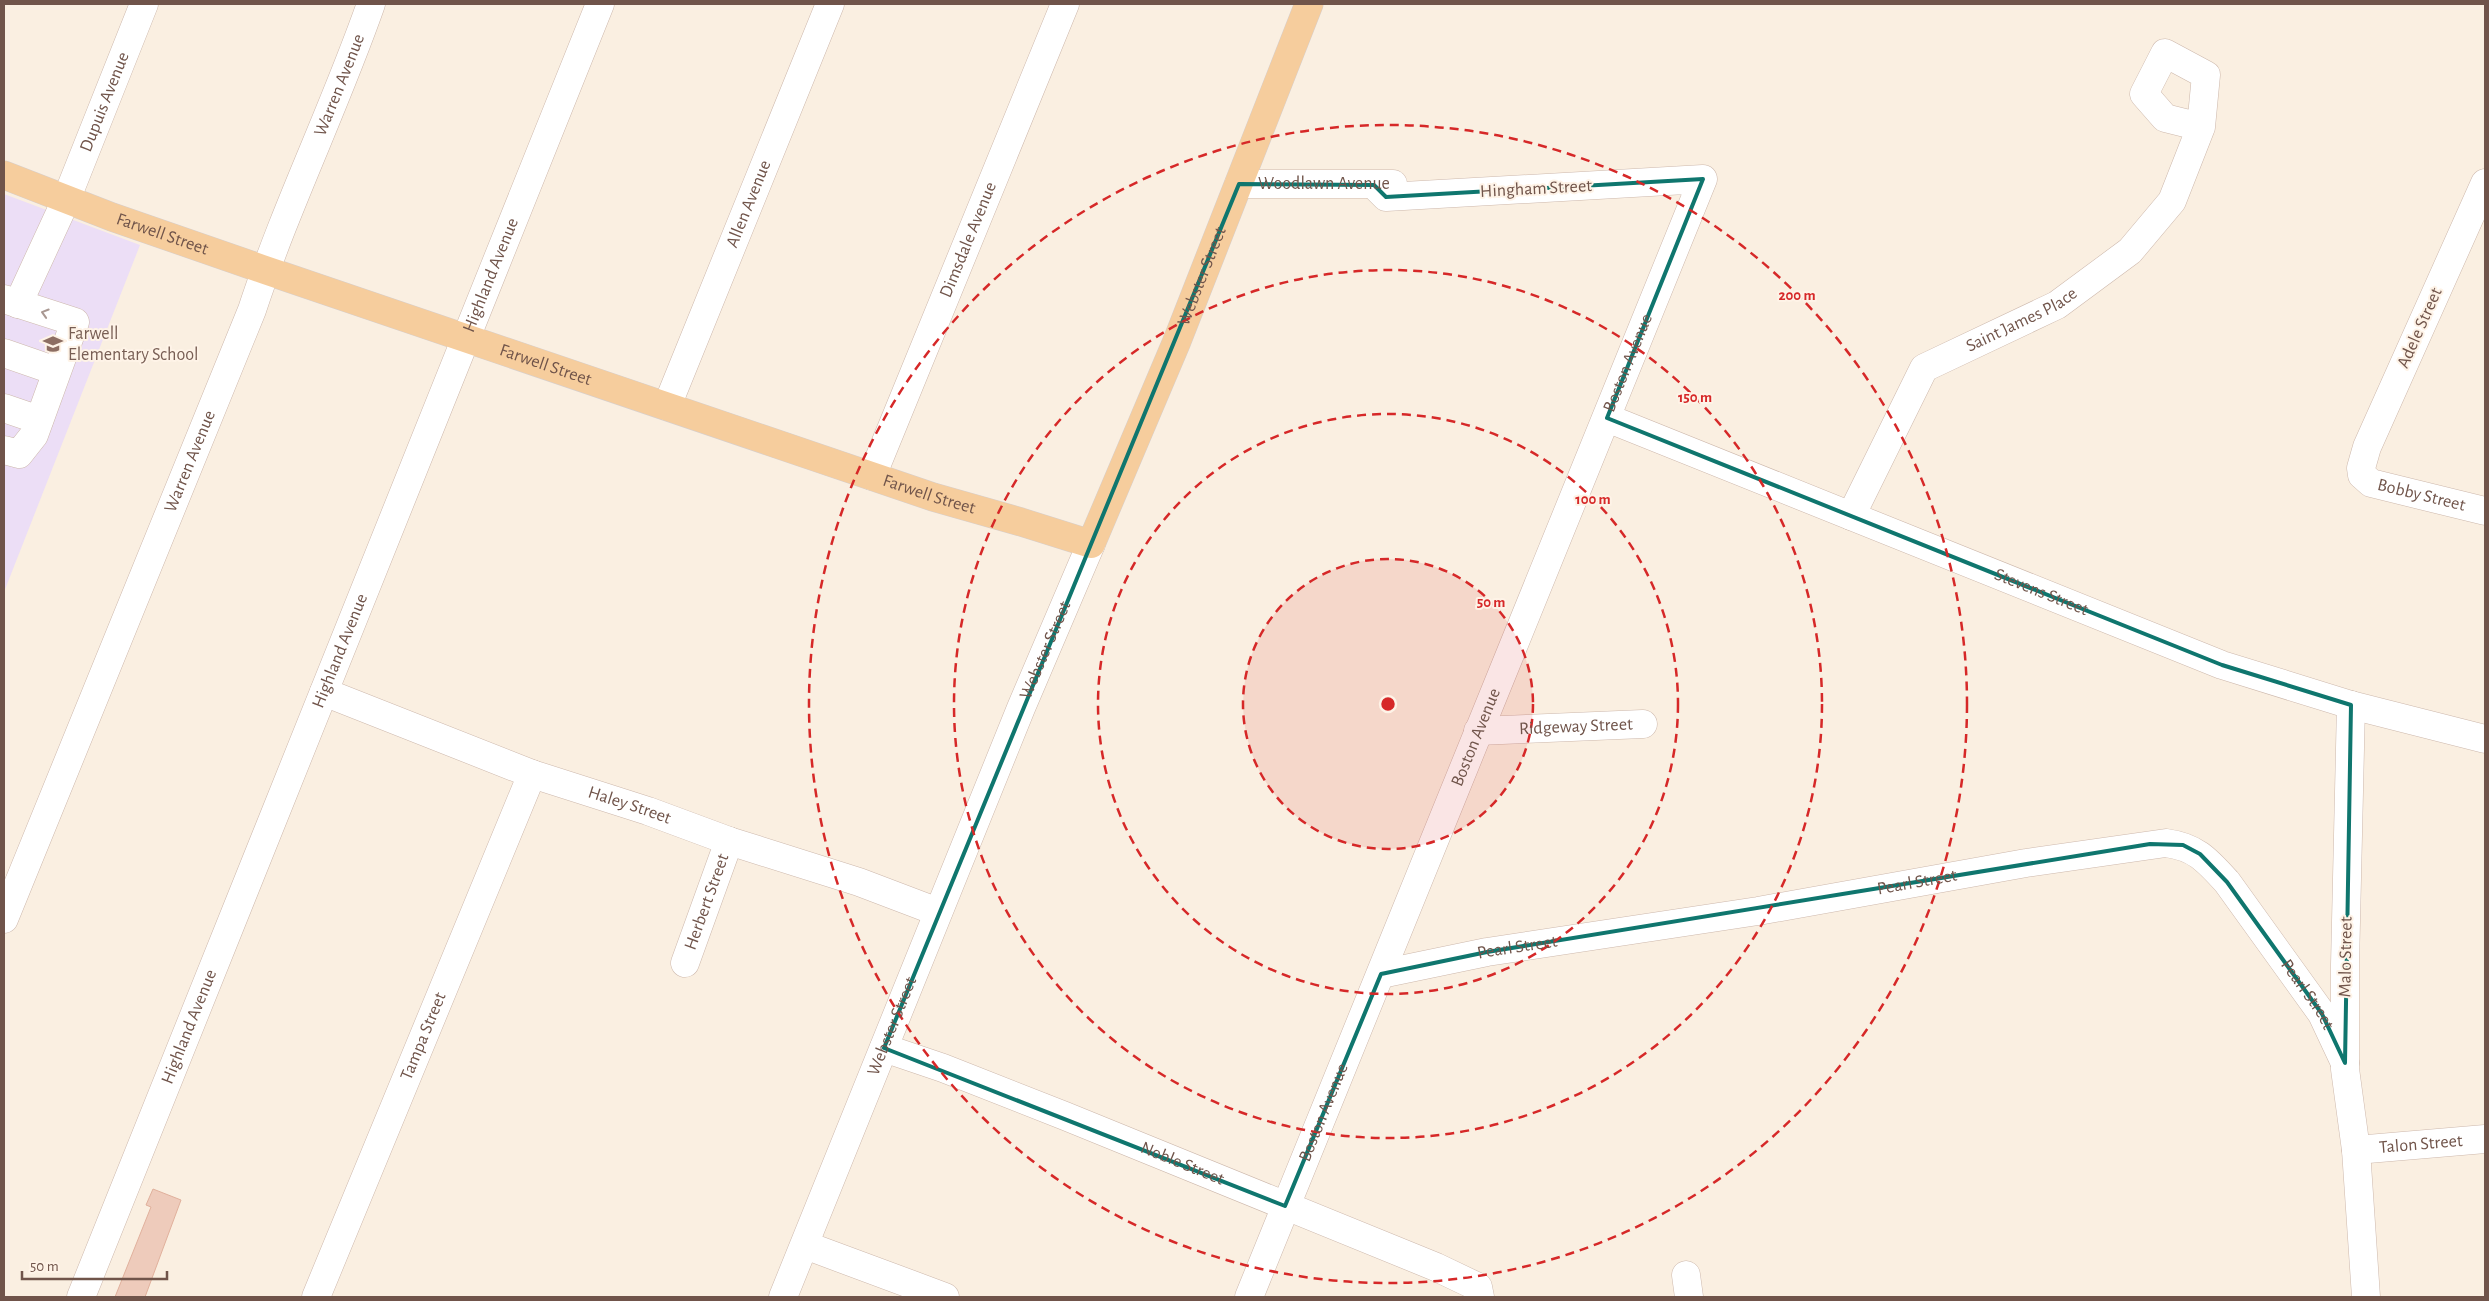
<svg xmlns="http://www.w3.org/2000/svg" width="2489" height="1301" font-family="'Alegreya Sans',sans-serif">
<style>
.education{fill:#ecdef6}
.building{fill:#eecbbb;stroke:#e0b09c}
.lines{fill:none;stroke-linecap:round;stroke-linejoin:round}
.minor-casing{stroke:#cdb8ac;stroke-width:29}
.major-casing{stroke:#d7cfcc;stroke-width:29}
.minor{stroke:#fff;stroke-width:28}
.major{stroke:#f6cd9d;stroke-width:28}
.oneway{stroke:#a99892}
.marked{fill:none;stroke:#0f766e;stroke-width:4;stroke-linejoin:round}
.ring{fill:none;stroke:#d62828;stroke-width:2.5;stroke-dasharray:9 6}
.labels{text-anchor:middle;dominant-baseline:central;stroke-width:4;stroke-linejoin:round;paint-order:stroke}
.street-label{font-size:18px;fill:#70544a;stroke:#fef3e7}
.education-label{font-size:18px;fill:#785e54;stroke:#fef3e7;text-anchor:start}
.centre{fill:#d62828;stroke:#fef3e7;stroke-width:2.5}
.ring-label{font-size:15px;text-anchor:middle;font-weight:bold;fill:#d62828;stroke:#fef3e7;stroke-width:4;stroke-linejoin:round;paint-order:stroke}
</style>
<rect width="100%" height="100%" fill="#faefe1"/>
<path class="education" d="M 4,194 L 140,245 L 4,592 Z"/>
<path class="building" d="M 153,1189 L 181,1200 L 145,1297 L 115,1297 L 151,1207 L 146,1205 Z"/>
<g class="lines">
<defs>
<g id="minor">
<path id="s1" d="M 2485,183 L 2367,447 L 2361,468 L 2362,475 L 2371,483 L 2485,511"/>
<path id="s2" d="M 1239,184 L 1393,184"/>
<path d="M 4,299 L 75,322 L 34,435 L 19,454 L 4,450"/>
<path id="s3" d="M 18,304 L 66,200 L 144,4"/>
<path d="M 4,353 L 56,371"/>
<path id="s4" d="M 667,406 L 830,4"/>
<path d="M 4,408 L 39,420"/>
<path id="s5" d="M 1607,418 L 2222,665 L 2351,705 L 2485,739"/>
<path id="s6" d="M 872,476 L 1065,4"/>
<path id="s7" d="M 1851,516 L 1924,368 L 2057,305 L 2130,251 L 2172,201 L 2201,127 L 2206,75 L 2165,53 L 2144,94 L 2165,118 L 2201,127"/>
<path id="s8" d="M 324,692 L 532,774 L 648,811 L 729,841 L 859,882 L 938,912"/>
<path d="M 2351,705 L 2345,965 L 2345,1069 L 2356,1150 L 2366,1297"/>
<path id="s9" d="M 1478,731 L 1643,724"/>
<path id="s10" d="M 4,919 L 252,310 C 286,206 335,107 371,4"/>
<path id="s11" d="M 685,963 L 729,841"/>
<path id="s12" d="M 1381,974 L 1487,952 L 1758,911 L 2026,863 L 2166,843 C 2196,847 2207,860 2227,882 L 2322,1014 L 2345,1063"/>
<path id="s13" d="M 884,1048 L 943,1068 L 1065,1116 L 1436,1267 L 1478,1287 L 1480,1297"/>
<path id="s14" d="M 2356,1150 L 2485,1139"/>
<path d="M 805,1245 L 945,1297"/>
<path d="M 1686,1275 L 1689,1297"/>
<path id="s15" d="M 81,1297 L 600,4"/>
<path id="s16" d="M 316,1297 L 532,774"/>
<path id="s17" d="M 783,1297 L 1021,708 L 1091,544"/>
<path id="s18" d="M 1249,1297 L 1703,179 L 1386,197 L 1374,185"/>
</g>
<g id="major">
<path id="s19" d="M 4,175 L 112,217 L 265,270 L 933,497 L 1021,522 L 1091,544 L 1177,341 L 1309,4"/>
</g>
</defs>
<use href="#minor" class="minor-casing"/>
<use href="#major" class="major-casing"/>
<use href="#minor" class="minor"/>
<use href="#major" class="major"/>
</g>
<defs><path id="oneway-chevron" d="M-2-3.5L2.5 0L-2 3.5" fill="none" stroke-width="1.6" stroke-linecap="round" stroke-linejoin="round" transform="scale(1.25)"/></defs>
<use class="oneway" href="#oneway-chevron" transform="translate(45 313) rotate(-163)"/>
<path class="marked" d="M 1703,179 L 1607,418 L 2222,665 L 2351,705 L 2345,1063 L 2322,1014 L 2227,882 L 2200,854 L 2183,845 L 2150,844 L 1487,952 L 1381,974 L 1285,1206 L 884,1048 L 1239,184 L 1374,185 L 1386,197 Z"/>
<circle cx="1388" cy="704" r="145" fill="#d62828" fill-opacity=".12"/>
<g class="ring">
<circle cx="1388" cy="704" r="145"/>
<circle cx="1388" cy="704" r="290"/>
<circle cx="1388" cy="704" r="434"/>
<circle cx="1388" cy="704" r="579"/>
</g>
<defs>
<symbol id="school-bare" viewBox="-9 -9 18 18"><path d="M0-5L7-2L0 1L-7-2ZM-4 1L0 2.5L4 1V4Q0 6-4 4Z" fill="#8d6e63" stroke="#fef3e7" stroke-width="2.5" paint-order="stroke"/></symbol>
</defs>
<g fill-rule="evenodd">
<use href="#school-bare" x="39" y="330" width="28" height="28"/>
</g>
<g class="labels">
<g class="street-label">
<text stroke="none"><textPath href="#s10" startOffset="899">Warren Avenue</textPath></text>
<text stroke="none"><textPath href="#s3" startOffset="220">Dupuis Avenue</textPath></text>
<text stroke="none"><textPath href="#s2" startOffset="85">Woodlawn Avenue</textPath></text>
<text transform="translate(1536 189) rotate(-3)">Hingham Street</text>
<text stroke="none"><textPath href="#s4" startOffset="218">Allen Avenue</textPath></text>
<text stroke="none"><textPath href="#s19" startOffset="169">Farwell Street</textPath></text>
<text stroke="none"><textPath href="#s6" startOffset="255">Dimsdale Avenue</textPath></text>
<text stroke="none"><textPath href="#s15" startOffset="1101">Highland Avenue</textPath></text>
<text stroke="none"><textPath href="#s19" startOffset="1438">Webster Street</textPath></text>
<text stroke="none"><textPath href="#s7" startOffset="274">Saint James Place</textPath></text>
<text transform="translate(2420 328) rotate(-66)">Adele Street</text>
<text stroke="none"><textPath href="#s18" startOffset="1008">Boston Avenue</textPath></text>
<text stroke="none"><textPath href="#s19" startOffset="574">Farwell Street</textPath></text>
<text stroke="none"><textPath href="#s10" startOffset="494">Warren Avenue</textPath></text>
<text stroke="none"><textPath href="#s19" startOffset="979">Farwell Street</textPath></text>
<text stroke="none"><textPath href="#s1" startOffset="382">Bobby Street</textPath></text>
<text stroke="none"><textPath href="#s5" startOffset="468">Stevens Street</textPath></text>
<text stroke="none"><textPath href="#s15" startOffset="696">Highland Avenue</textPath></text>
<text stroke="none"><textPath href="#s17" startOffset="698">Webster Street</textPath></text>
<text stroke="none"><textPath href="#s9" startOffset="98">Ridgeway Street</textPath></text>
<text stroke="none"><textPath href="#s18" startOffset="604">Boston Avenue</textPath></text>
<text stroke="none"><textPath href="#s8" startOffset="326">Haley Street</textPath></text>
<text stroke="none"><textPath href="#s12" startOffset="544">Pearl Street</textPath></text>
<text stroke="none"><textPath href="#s11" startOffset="65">Herbert Street</textPath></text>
<text stroke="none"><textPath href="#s12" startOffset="139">Pearl Street</textPath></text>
<text transform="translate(2346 957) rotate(-89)">Malo Street</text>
<text stroke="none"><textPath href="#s12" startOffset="1009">Pearl Street</textPath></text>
<text stroke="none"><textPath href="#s17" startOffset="292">Webster Street</textPath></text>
<text stroke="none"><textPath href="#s15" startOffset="291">Highland Avenue</textPath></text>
<text stroke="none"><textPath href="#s16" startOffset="282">Tampa Street</textPath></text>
<text stroke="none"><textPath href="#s18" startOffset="199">Boston Avenue</textPath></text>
<text stroke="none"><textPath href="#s14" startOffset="65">Talon Street</textPath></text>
<text stroke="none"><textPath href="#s13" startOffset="320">Noble Street</textPath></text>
</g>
<g class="education-label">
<text x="68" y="334">Farwell<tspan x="68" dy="21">Elementary School</tspan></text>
</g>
</g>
<circle cx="1388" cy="704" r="8" class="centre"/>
<g class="ring-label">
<text x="1797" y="300">200 m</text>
<text x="1695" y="402">150 m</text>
<text x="1593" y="504">100 m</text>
<text x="1491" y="607">50 m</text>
</g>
<rect width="2489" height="1301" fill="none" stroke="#70544a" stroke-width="10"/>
<path d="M22 1271v8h145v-8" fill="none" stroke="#70544a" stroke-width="2.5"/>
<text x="30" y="1271" font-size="15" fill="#70544a" stroke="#fef3e7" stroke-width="4" paint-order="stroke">50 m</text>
</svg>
